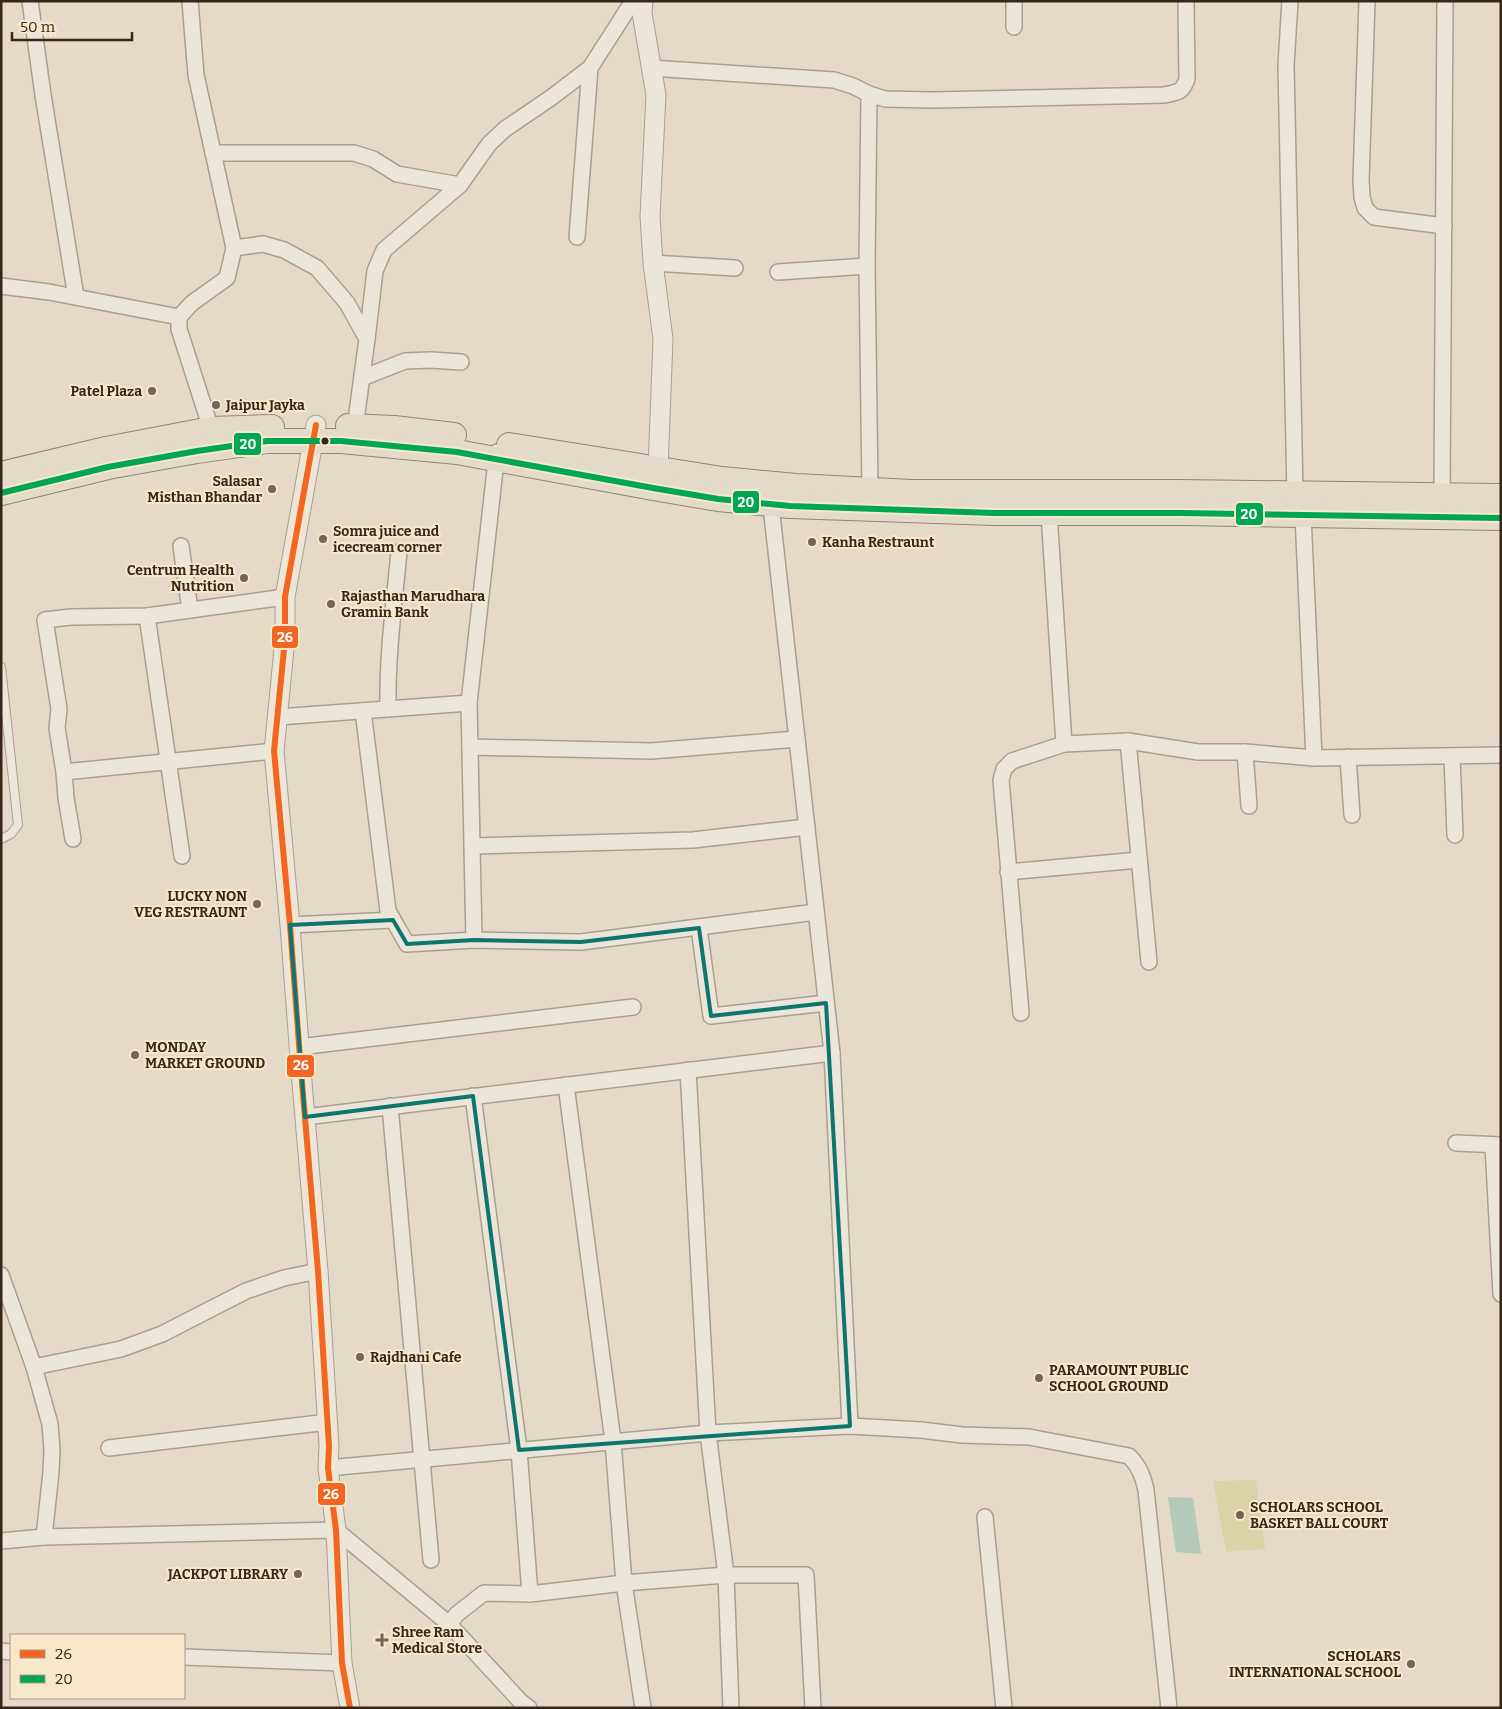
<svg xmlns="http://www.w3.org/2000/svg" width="1502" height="1709" font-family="Bitter,serif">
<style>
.green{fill:#d8d4a8}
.water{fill:#b4c9ba}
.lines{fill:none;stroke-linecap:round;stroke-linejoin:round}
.service-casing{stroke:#a99f91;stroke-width:10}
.minor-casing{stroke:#a99f91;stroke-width:18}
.tertiary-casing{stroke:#a99f91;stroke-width:21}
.primary-casing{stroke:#8f8478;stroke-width:26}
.service{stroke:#ece5da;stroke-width:8}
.minor{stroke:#ece5da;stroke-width:15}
.tertiary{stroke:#ece5da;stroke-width:19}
.primary{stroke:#e4daca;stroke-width:24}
.bus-1-casing{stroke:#f8e8ca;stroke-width:10}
.bus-2-casing{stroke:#f8e8ca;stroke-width:10}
.bus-1{stroke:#f26522;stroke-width:6}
.bus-2{stroke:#00a651;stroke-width:6}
.marked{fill:none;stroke:#0f766e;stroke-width:4;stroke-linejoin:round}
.poi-dot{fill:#746557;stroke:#f8e8ca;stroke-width:2}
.bus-dot{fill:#37261a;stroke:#f8e8ca;stroke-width:2}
.labels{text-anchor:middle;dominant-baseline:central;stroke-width:4;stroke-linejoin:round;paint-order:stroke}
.poi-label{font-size:14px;font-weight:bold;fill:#37261a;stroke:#f8e8ca;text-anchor:start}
.line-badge{stroke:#f8e8ca;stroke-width:2}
.badge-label{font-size:14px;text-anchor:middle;font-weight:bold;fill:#fff}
</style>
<rect width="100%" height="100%" fill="#e5dac7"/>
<path class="green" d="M 1256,1480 L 1265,1549 L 1226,1552 L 1213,1481 Z"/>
<path class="water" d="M 1168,1497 L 1193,1498 L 1201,1554 L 1176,1552 Z"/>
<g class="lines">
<defs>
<path id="service" d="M 1,667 L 18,825 L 11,834 L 1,839"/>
<g id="minor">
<path d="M 30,1 L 43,95 L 76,297"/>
<path d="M 190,1 L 196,75 L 234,248"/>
<path d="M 1014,1 L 1014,27"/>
<path d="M 1290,1 L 1286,65 L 1295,494"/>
<path d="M 1367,1 L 1361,180 L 1362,197 L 1365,208 L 1374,217 L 1444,226"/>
<path d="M 651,68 L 834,80 L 853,86 L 869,94 L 885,99 L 932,100 L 1164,95 C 1178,92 1182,93 1187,79 L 1186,1"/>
<path d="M 869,94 L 867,266 L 870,490"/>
<path d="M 213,153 L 354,153 L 373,159 L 397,174 L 460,185"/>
<path d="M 577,237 L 590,68"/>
<path d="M 653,263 L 735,268"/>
<path d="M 778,272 L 867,266"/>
<path d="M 1,286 L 49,292 L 179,317"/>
<path d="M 367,339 L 375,271 L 384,250 L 460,185 L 489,144 L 505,129 L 552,97 L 590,68 L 633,1"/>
<path d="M 362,378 L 405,361 L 431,360 L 461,362"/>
<path d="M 211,429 L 179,329 L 179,317 L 192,303 L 227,278 L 234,248 L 263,244 L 284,250 L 317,268 L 347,303 L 367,339 L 354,435"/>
<path d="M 1442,495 L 1445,1"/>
<path d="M 770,497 L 832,1053 L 850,1426"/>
<path d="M 1049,513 L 1064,744"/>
<path d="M 1303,515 L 1314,758"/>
<path d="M 181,546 L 190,610"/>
<path d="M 147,616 L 182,856"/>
<path d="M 388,709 C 387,656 394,605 399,552"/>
<path d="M 363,711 L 388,911 L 407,944 L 474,940 L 581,942 L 816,912"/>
<path d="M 278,717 L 469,703"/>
<path d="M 1128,741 L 1198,752 L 1245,752 L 1314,758 L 1501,755"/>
<path d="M 470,747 L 651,751 L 797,739"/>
<path d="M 1245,752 L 1249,806"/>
<path d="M 1452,756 L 1455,835"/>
<path d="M 1348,757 L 1352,815"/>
<path d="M 64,772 L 57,728 L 59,709 L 45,620 L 71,617 L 147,616 L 285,597"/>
<path d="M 73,839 L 66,798 L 64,772 L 274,751"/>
<path d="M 472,846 L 693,840 L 807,827"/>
<path d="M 1008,872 L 1139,860"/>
<path d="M 290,925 L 393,920"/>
<path d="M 699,928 L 711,1016 L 826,1003"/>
<path d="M 474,940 L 469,703 L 497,452"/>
<path d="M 1021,1013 L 1001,780 L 1004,769 L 1012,761 L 1064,744 L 1128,741 L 1149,962"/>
<path d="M 299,1047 L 633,1007"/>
<path d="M 688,1070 L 708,1433 L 726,1575 L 731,1708"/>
<path d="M 566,1085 L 613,1441 L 624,1583 L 643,1708"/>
<path d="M 473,1096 L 519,1450 L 530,1594"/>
<path d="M 390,1106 L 431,1560"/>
<path d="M 305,1117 L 832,1053"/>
<path d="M 1456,1143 L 1501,1145"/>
<path d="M 1493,1145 L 1501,1294"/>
<path d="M 1,1275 L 34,1367 L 50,1424 L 52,1450 L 51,1472 L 44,1537"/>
<path d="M 34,1367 L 121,1349 L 162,1334 L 246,1291 L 284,1278 L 318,1271"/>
<path d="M 109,1448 L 328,1422"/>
<path d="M 328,1468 L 708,1433 L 850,1426 L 921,1430 L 962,1435 L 1029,1437 L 1129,1456 C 1139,1466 1143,1476 1146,1490 L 1169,1708"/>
<path d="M 985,1517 L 1004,1708"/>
<path d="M 1,1541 L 44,1537 L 336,1530 L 449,1624 L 521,1702 L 529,1708"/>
<path d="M 449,1624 L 457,1614 L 484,1593 L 530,1594 L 624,1583 L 726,1575 L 806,1575 L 813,1708"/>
<path d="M 1,1651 L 11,1652"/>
<path d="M 184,1657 L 342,1663"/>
</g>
<g id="tertiary">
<path d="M 643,1 L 642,13 L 656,95 L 650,216 L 653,263 L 663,339 L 658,469 L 654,482"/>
<path d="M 316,425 L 285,597 L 285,639 L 274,751 L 290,925 L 301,1071 L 318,1271 L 329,1446 L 328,1468 L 336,1530 L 342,1663 L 350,1708"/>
</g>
<g id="primary">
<path d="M 348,426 L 394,428 L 454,435"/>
<path d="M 509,445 L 722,479 L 796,486 L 911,492 L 1181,492 L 1501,496"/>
<path d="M 1,474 L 106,449 L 211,429 L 272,427"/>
<path d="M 1,493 L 108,467 L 197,451 L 267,441 L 341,441 L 457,452 L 653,488 L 718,499 L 790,506 L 994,513 L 1181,513 L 1501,518"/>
</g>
</defs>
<use href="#service" class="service-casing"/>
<use href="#minor" class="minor-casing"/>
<use href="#tertiary" class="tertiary-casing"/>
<use href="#primary" class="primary-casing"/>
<use href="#service" class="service"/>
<use href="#minor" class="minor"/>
<use href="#tertiary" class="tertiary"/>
<use href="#primary" class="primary"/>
<defs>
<path id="bus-1" d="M 316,425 L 285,597 L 285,639 L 274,751 L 290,925 L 301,1071 L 318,1271 L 329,1446 L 328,1468 L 336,1530 L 342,1663 L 350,1708"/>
<path id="bus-2" d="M 1,493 L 108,467 L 197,451 L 267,441 L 341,441 L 457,452 L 653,488 L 718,499 L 790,506 L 994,513 L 1181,513 L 1501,518"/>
</defs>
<use href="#bus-1" class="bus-1-casing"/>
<use href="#bus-2" class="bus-2-casing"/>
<use href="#bus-1" class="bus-1"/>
<use href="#bus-2" class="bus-2"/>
</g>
<path class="marked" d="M 393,920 L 407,944 L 474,940 L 581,942 L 699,928 L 711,1016 L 826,1003 L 850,1426 L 519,1450 L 473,1096 L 305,1117 L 290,925 Z"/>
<g class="poi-dot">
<circle cx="152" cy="391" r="5"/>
<circle cx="216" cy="405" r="5"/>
<circle cx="272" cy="489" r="5"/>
<circle cx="323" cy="539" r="5"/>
<circle cx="812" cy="542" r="5"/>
<circle cx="244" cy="578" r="5"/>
<circle cx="331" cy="604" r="5"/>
<circle cx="257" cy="904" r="5"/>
<circle cx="135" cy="1055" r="5"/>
<circle cx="360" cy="1357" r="5"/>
<circle cx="1039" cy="1378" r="5"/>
<circle cx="1240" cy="1515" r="5"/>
<circle cx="298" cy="1574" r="5"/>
<path d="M379.5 1632.5h5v5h5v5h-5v5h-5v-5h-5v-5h5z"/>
<circle cx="1411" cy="1664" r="5"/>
</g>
<circle class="bus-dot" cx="325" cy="441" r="4.5"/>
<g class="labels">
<g class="poi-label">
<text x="142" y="391" text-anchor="end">Patel Plaza</text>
<text x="226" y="405">Jaipur Jayka</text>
<text x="262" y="481" text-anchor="end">Salasar<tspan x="262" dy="16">Misthan Bhandar</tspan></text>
<text x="333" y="531">Somra juice and<tspan x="333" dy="16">icecream corner</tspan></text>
<text x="822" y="542">Kanha Restraunt</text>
<text x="234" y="570" text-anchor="end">Centrum Health<tspan x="234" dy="16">Nutrition</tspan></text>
<text x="341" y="596">Rajasthan Marudhara<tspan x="341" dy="16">Gramin Bank</tspan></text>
<text x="247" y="896" text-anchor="end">LUCKY NON<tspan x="247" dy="16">VEG RESTRAUNT</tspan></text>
<text x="145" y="1047">MONDAY<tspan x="145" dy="16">MARKET GROUND</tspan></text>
<text x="370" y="1357">Rajdhani Cafe</text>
<text x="1049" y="1370">PARAMOUNT PUBLIC<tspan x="1049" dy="16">SCHOOL GROUND</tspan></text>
<text x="1250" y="1507">SCHOLARS SCHOOL<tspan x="1250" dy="16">BASKET BALL COURT</tspan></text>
<text x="288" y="1574" text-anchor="end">JACKPOT LIBRARY</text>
<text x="392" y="1632">Shree Ram<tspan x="392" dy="16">Medical Store</tspan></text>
<text x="1401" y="1656" text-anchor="end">SCHOLARS<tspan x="1401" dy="16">INTERNATIONAL SCHOOL</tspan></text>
</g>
</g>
<g class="line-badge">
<rect x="233" y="432" width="29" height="24" rx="5" fill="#00a651"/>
<rect x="732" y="490" width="28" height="24" rx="5" fill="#00a651"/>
<rect x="1235" y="502" width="29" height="24" rx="5" fill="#00a651"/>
<rect x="271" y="625" width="28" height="24" rx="5" fill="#f26522"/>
<rect x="286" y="1054" width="29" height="24" rx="5" fill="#f26522"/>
<rect x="317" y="1482" width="29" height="24" rx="5" fill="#f26522"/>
</g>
<g class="badge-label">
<text x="248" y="449">20</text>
<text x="746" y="507">20</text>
<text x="1249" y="519">20</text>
<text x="285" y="642">26</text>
<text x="301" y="1070">26</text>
<text x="331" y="1499">26</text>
</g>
<rect width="1502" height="1709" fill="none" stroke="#37261a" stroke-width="5"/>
<rect x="10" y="1634" width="175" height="65" fill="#f8e8ca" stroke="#ab9a84"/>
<rect x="20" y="1650" width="25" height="8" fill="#f26522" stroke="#ab9a84"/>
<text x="55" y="1659" font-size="15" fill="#37261a">26</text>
<rect x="20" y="1675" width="25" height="8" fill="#00a651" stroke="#ab9a84"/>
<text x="55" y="1684" font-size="15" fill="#37261a">20</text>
<path d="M12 32v8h120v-8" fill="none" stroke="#37261a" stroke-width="2.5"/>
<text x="20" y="32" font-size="15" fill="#37261a" stroke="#f8e8ca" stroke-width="4" paint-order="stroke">50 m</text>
</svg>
